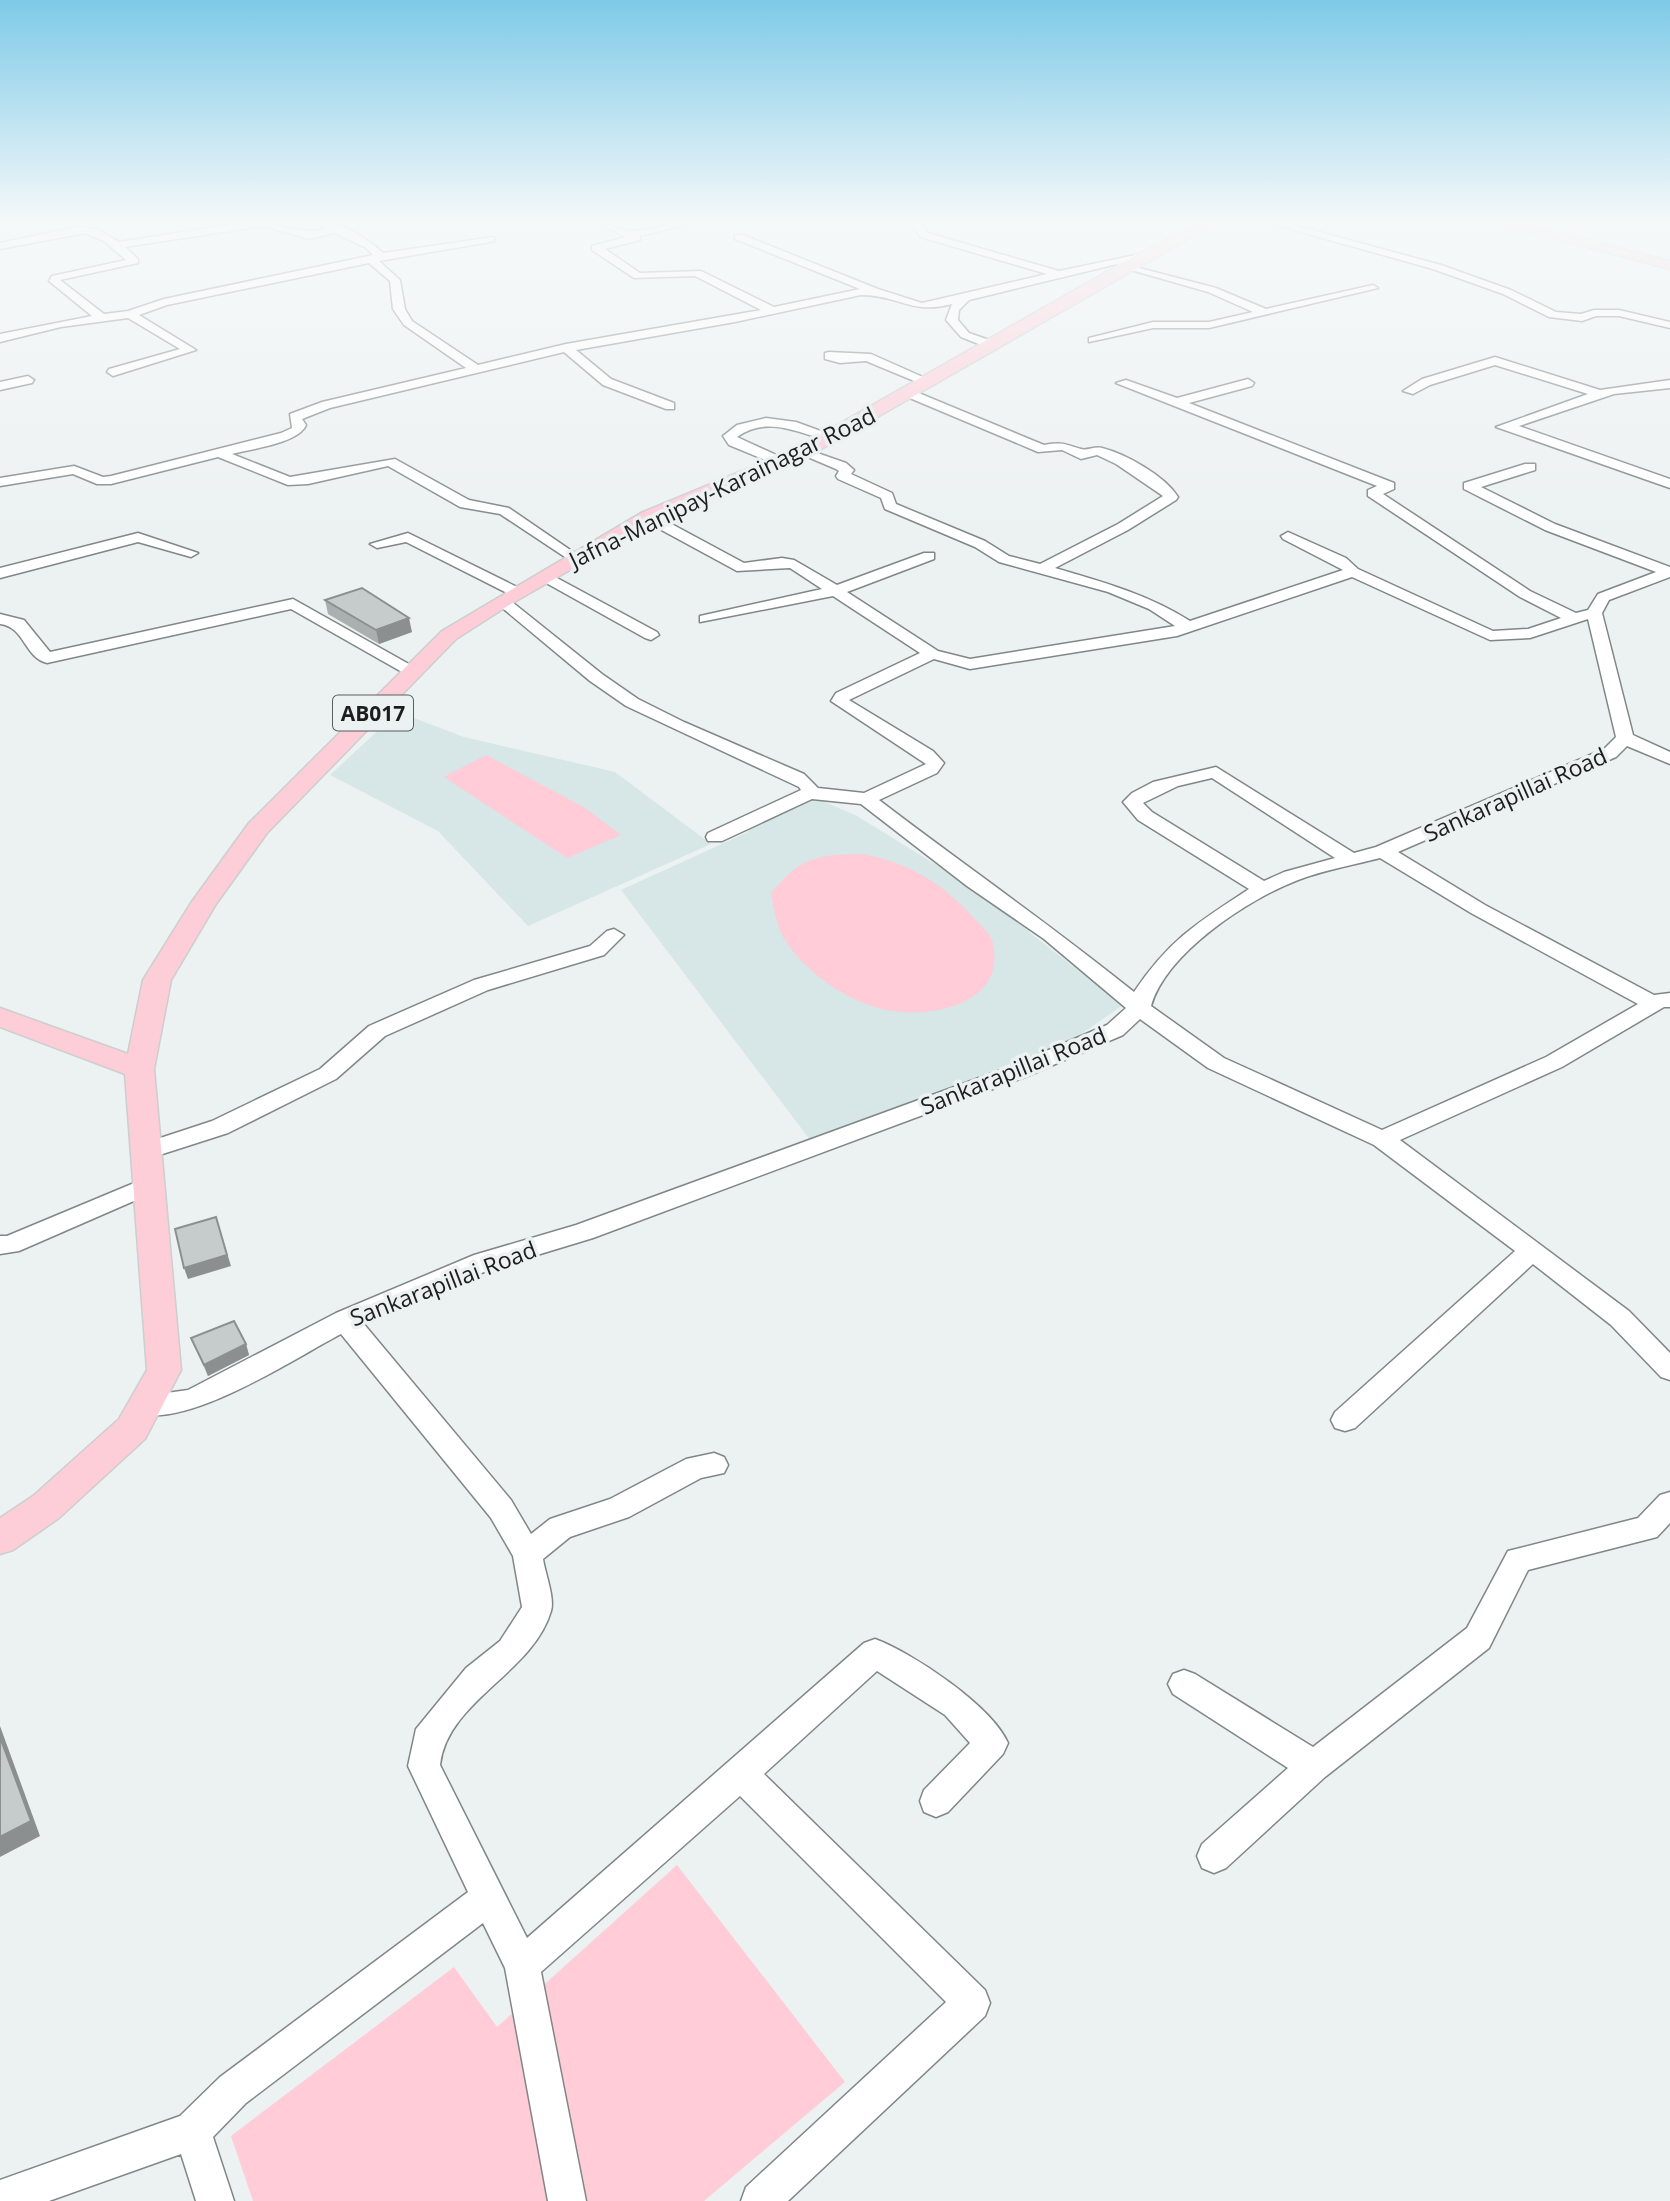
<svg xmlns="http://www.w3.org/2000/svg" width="1670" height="2201" font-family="'Open Sans',sans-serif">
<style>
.built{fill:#d7e6e6}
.green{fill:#ffccd7}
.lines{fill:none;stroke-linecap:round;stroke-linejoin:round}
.minor-casing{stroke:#818686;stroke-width:3}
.major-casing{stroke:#cdcece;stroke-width:3}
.minor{fill:#fff;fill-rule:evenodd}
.major{fill:#fdcdd8;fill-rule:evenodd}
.wall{fill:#aaafaf}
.shaded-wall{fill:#8b8f8f}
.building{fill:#c6cccc;stroke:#8b8f8f;stroke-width:2}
.labels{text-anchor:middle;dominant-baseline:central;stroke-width:7;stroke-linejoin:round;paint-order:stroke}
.shield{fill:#ecf1f1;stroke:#5a5d5d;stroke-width:2}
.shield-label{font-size:21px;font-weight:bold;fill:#1c1e1e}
.street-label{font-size:23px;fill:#1c1e1e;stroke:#ecf1f1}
</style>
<rect width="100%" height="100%" fill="#ecf1f1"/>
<g class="built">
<path d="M 398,712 L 464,737 L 615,772 L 711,844 L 528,926 L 438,831 L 330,775 Z"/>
<path d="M 809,795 L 857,816 L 1024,919 L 1030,933 L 1123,1005 L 1074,1039 L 811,1141 L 621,890 L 748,832 L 752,821 Z"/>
</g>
<g class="green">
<path d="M 486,755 L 585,808 L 621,835 L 567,858 L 444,777 Z"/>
<path d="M 863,854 C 908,863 941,882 972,916 C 978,923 989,932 992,940 C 1009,1003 933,1019 887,1010 C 848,1002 809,975 787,943 C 777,929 774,910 771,893 C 803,856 815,855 863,854 Z"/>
<path d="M 677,1865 L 845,2082 L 704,2201 L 253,2201 L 231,2136 L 454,1967 L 497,2027 Z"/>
</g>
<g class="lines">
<defs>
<g id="minor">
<path d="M 247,222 C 275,222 300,235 326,229 L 319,224 C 336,218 371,241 383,253 L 494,237 L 494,241 L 490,242 L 379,261 L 400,280 L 405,309 L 412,321 L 478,365 L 566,344 L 761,310 L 695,276 L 634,278 L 592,250 L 592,246 L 626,237 L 595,222 C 608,222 620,231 632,231 C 654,230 675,222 698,222 L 639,236 L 640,240 L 605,249 L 640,273 L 701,271 L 774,307 L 860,289 L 735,239 L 735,235 L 743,235 L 878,289 L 922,303 L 1047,274 L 920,237 L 914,227 L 905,222 L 920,222 L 928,233 L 1059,271 L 1145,253 L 1150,256 L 969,300 L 959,310 L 958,320 L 969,333 L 995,342 L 995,348 L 991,349 L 961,337 L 946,320 L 952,304 C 911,315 899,295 861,295 L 735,322 L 576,350 L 611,379 L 674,403 L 674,409 L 666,409 L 603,385 L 564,352 L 330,408 L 302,419 L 306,425 C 299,443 251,449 232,454 L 290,477 L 395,459 L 469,500 L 509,508 L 579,556 L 581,559 L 574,563 L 500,514 L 460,507 L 388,466 L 308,484 L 288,485 L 218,457 L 111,484 L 97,484 L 73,474 L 0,486 L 0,478 L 74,466 L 103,477 L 111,476 L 281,433 L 292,428 L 290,414 L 322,402 L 466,368 L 404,325 L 393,309 L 390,281 L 369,263 L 167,305 L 139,315 L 196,350 L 113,376 L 107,372 L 109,369 L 180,349 L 128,318 L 61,327 L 0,342 L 0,334 L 92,316 L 49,281 L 52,276 L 126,260 L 104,241 L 85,233 L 0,249 L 0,243 L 76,227 L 97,229 L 119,242 ZM 263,226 L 309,239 L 335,233 L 366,248 L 373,255 L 164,299 L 128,311 L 104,314 L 60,280 L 138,263 L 138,259 L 125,247 Z"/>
<path d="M 1265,222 L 1283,222 L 1441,265 L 1511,290 L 1556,312 L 1581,314 L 1594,310 L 1619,310 L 1670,322 L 1670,328 L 1619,316 L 1596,316 L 1582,321 L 1549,317 L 1503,294 L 1433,269 Z"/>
<path d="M 1124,264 L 1216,288 L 1266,309 L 1373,285 L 1378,288 L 1209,328 L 1153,328 L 1089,342 L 1089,338 L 1153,322 L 1209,322 L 1253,312 L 1208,292 L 1124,268 Z"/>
<path d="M 829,352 L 871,354 L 934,382 L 924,385 L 866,361 L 840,363 L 825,359 L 825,353 Z"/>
<path d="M 1495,357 L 1600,390 L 1670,380 L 1670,388 L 1614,394 L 1519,426 L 1670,479 L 1670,488 L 1496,427 L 1588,394 L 1495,365 L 1430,385 L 1413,394 L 1403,391 L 1422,379 Z"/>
<path d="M 28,376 L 34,380 L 32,383 L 0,390 L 0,382 Z"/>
<path d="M 1248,379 L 1254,383 L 1252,386 L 1189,403 L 1394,483 L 1394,489 L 1383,494 L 1530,591 L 1576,613 L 1588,610 L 1598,594 L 1656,572 L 1545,530 L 1464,489 L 1464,483 L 1525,464 L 1535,464 L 1535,470 L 1481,487 L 1555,524 L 1670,567 L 1670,577 L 1609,600 L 1602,613 L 1633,735 L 1670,752 L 1670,764 L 1627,746 L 1616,757 L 1398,852 L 1485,905 L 1654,995 L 1670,993 L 1670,1007 L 1664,1007 L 1562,1067 L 1400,1140 L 1629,1311 L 1670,1353 L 1670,1380 L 1661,1377 L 1611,1325 L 1533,1264 L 1355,1428 L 1345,1431 L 1335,1428 L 1331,1420 L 1335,1412 L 1515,1251 L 1374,1145 L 1208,1068 L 1140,1019 L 1123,1035 L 1025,1077 L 593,1238 L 491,1269 L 363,1323 L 511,1500 L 531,1534 L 550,1519 L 610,1499 L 686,1459 L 714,1453 L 724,1457 L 728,1465 L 724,1473 L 701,1478 L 629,1517 L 570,1537 L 543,1559 C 545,1573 555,1598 551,1611 C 533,1673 447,1701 440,1765 L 527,1938 L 864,1643 L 875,1639 C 913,1653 992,1706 1008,1743 L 1003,1754 L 948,1812 L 936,1817 L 924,1812 L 920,1801 L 924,1790 L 970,1743 L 945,1715 L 877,1671 L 764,1774 L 985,1990 L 990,2003 L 985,2016 L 788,2201 L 741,2201 L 746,2187 L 946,2002 L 740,1796 L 541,1972 L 586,2201 L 548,2201 L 505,1968 L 483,1923 L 246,2103 L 213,2137 L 234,2201 L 196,2201 L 181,2154 L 49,2201 L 0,2201 L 0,2180 L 180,2116 L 220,2077 L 468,1892 L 408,1766 L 416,1729 L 466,1668 L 500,1641 L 522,1607 L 513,1556 L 491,1518 L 341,1334 C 295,1358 188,1429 138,1413 L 134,1405 L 138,1397 L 188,1390 L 336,1313 L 474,1255 L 576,1225 L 1009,1067 L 1107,1025 L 1126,1008 L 1044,939 L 967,886 L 861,804 L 812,799 L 722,841 L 708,841 L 706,837 L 708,833 L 801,790 L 799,787 L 626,706 L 590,681 L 494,601 L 502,596 L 507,598 L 602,674 L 638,699 L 684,722 L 804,774 L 818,788 L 864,793 L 926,764 L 831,701 L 836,693 L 920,653 L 833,596 L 700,622 L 700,616 L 822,589 L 790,568 L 737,571 L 643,520 L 643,514 L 653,514 L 744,563 L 782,558 L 794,560 L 837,585 L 924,553 L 934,553 L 934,559 L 847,592 L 938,651 L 970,659 L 1175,626 L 1149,609 L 1108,592 L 999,562 L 975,547 L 885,509 L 881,498 L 838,479 L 836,476 L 839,471 L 836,469 L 796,452 L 803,448 L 846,463 L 854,470 L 851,474 L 892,493 L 896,504 L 985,541 L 1009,556 L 1040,564 L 1118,524 L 1163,496 L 1116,464 L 1097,455 L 1081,459 L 1062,450 L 1038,452 L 905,396 L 905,390 L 909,389 L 1044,445 C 1063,442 1064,444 1081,449 C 1087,451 1094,446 1102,448 C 1126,454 1165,476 1178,497 L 1176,500 L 1128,530 L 1055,568 C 1103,582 1147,594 1190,621 L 1343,570 L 1283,539 L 1281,536 L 1288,532 L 1346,558 L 1358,569 L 1493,631 L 1528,629 L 1561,618 L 1520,597 L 1368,496 L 1368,490 L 1377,486 L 1116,383 L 1126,380 L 1177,398 ZM 1352,577 L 1490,640 L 1530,638 L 1588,619 L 1616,737 L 1604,749 L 1376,847 L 1354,853 L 1216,767 L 1153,782 L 1132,793 L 1123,802 L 1138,820 L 1249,889 C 1197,923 1170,939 1134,992 C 1051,925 964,865 879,800 L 937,773 L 944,763 L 933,751 L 849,700 L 934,659 L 970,669 L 1177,636 ZM 1212,778 L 1335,858 L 1284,872 L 1264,881 L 1152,812 L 1143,803 L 1178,786 ZM 1380,858 L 1471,913 L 1638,1004 L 1546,1057 L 1382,1130 L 1224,1058 L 1151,1006 C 1166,953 1248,899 1298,880 C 1324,870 1353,865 1380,858 Z"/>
<path d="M 766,418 L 796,422 L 837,437 L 830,441 C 798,433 767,415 737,437 L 785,459 L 785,465 L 780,466 L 729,445 L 723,436 L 737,425 Z"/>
<path d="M 138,533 L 198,553 L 191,557 L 138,542 L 0,578 L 0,568 Z"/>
<path d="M 408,533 L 521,589 L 524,592 L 521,595 L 511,595 L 406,542 L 377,548 L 370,544 Z"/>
<path d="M 544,571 L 657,632 L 659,635 L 651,640 L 645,638 L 539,579 L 536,576 Z"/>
<path d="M 293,599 L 423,672 L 415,677 L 409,676 L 291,609 L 47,663 C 24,657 25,627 0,624 L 0,614 L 24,620 L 50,652 Z"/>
<path d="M 614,929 L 624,935 L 604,955 L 488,990 L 385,1036 L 336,1079 L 228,1133 L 147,1159 L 139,1157 L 135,1151 L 139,1145 L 212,1121 L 320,1069 L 369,1026 L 474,980 L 590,946 L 607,931 Z"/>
<path d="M 151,1176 L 159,1178 L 163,1184 L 159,1190 L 19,1251 L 0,1254 L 0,1236 L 7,1236 Z"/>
<path d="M 1670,1492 L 1670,1523 L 1657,1537 L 1528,1570 L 1489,1648 L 1325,1777 L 1226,1868 L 1214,1873 L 1202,1868 L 1197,1856 L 1202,1844 L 1288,1768 L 1173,1694 L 1168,1684 L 1173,1674 L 1184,1670 L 1195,1674 L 1313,1747 L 1467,1628 L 1508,1551 L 1638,1518 L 1660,1495 Z"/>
</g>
<g id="major">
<path d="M 1201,222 L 1218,222 L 809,456 L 655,521 L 509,605 L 456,639 L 267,833 L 216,904 L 171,980 L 154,1069 L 181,1370 L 145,1439 L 59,1518 L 13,1550 L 0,1554 L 0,1518 L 33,1496 L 119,1419 L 147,1370 L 125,1074 L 0,1027 L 0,1008 L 128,1054 L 143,980 L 191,903 L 249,823 L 442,631 L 641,513 L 797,448 L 1140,253 Z"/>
<path d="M 1492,222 L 1515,222 L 1670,261 L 1670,269 Z"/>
</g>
</defs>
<use href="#minor" class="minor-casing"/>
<use href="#major" class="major-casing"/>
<use href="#minor" class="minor"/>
<use href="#major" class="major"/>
</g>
<g class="wall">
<path d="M 325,600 L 412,632 L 379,644 L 328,614 Z"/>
<path d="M 191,1338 L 246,1344 L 249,1355 L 208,1376 Z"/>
</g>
<g class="shaded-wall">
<path d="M 409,618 L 412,632 L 379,644 L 376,630 Z"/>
<path d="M 216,1217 L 231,1266 L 188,1279 L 184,1268 Z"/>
<path d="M 246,1344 L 249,1355 L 208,1376 L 204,1365 Z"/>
<path d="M 0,1726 L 40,1836 L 0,1857 Z"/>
</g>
<g class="building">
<path d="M 362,588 L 409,618 L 376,630 L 325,600 Z"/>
<path d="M 216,1217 L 227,1255 L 184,1268 L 175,1229 Z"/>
<path d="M 234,1321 L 246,1344 L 204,1365 L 191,1338 Z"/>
<path d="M 0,1737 L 31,1821 L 0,1837 Z"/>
</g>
<linearGradient id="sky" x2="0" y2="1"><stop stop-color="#7ecae8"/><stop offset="0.42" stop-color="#f6f9f9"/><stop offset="1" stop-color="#f6f9f9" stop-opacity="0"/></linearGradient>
<rect width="1670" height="530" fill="url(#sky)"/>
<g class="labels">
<rect class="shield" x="333" y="695.5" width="80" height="35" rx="5"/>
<g class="shield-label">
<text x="373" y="713">AB017</text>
</g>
<g class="street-label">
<text transform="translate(722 487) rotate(-26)">Jafna-Manipay-Karainagar Road</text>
<text transform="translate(1515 794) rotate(-24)">Sankarapillai Road</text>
<text transform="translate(1013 1070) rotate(-22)">Sankarapillai Road</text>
<text transform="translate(443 1283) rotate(-21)">Sankarapillai Road</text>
</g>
</g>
</svg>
